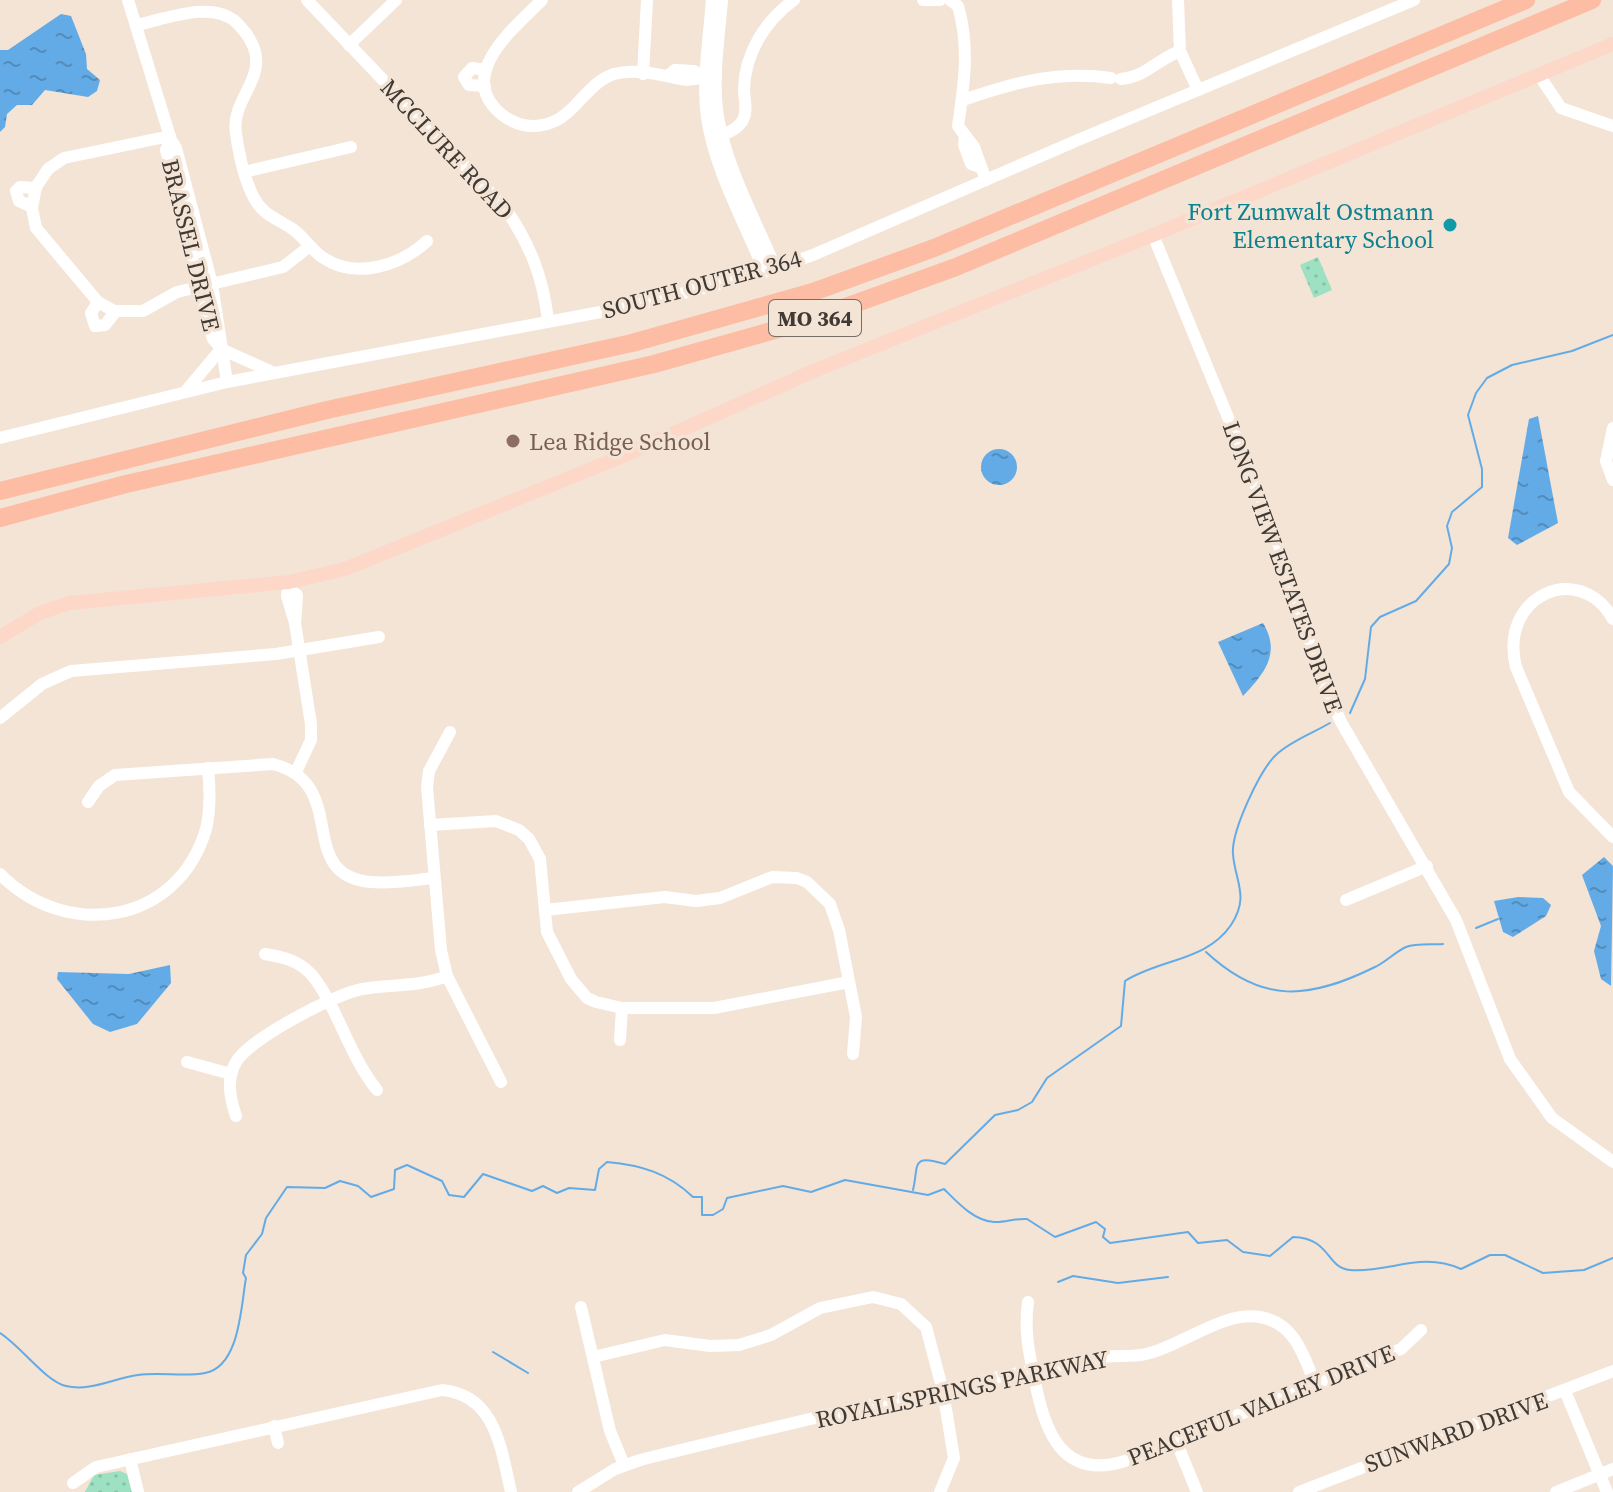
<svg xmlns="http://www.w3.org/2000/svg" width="1613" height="1492" font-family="'Source Serif 4',serif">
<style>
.grass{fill:url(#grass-dots)}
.water{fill:url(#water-ripples)}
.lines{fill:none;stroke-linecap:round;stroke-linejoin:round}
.stream{stroke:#63abe6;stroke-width:2}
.minor{stroke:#fff;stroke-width:12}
.major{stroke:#fdd7c8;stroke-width:14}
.highway{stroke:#fcbda4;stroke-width:18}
.culture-dot{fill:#0f9aa8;stroke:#f3e4d6;stroke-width:3}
.education-dot{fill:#8d6e63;stroke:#f3e4d6;stroke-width:3}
.labels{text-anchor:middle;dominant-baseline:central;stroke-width:7;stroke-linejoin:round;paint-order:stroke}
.shield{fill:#f3e4d6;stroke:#766d65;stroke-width:2}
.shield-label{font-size:22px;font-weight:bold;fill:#403a35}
.street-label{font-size:24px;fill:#403a35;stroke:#f3e4d6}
.culture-label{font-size:24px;fill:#0d838f;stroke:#f3e4d6;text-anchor:end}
.education-label{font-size:24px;fill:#785e54;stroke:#f3e4d6;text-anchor:start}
</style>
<defs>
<pattern id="grass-dots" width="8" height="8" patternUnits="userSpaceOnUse" patternTransform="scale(2)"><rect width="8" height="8" fill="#9de1c2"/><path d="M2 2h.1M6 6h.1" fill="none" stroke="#88c2a7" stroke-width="1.8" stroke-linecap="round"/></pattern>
<pattern id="water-ripples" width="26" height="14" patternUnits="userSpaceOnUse" patternTransform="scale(2)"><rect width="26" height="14" fill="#63abe6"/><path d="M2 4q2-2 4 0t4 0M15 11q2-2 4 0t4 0" fill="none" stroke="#538cbb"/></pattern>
</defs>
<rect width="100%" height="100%" fill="#f3e4d6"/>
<g class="grass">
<path d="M 1318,257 L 1332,290 L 1314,298 L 1300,265 Z"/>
<path d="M 120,1471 L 127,1474 L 132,1492 L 85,1492 L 94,1475 Z"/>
</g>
<g class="water">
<path d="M 61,14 L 71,16 L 86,54 L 87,69 L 100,80 L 97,91 L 88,97 L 45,90 L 32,105 L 17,105 L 7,114 L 5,127 L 0,132 L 0,50 L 8,50 Z"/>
<path d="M 1538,416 L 1558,523 L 1517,545 L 1508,538 L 1529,419 Z"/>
<circle cx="999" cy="467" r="18"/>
<path d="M 1263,623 C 1281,653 1265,673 1243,696 L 1218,642 Z"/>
<path d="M 1604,857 L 1613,866 L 1611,986 L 1601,979 L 1594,951 L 1601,926 L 1582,875 Z"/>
<path d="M 1518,897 L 1543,898 L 1551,905 L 1546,916 L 1513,937 L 1503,932 L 1494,901 Z"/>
<path d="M 170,965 L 171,983 L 137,1024 L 110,1032 L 93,1024 L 57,979 L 58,972 L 129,974 Z"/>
</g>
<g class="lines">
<g class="stream">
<path d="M 1350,713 L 1365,679 L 1371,627 L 1380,617 L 1416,601 L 1449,564 L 1452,548 L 1447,526 L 1452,512 L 1482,487 L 1482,469 L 1468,415 L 1476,393 L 1487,378 L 1512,365 L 1572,351 L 1613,335"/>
<path d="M 1476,928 L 1498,919"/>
<path d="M 1206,952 C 1262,1004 1308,1000 1375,967 C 1386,962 1395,952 1406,947 C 1416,943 1432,945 1443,944"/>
<path d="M 913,1190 C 919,1166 910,1153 945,1164 L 995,1115 L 1018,1110 L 1032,1102 L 1047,1078 L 1121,1026 L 1125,981 C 1159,959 1207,961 1231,925 C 1250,896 1235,882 1233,854 C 1231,832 1260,769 1277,754 C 1291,741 1313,733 1330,723"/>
<path d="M 1058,1282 L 1073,1276 L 1118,1283 L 1168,1277"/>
<path d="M 0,1333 C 21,1346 45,1381 66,1386 C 90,1392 114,1378 138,1375 C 160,1372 185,1377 205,1373 C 240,1367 241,1305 246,1278 L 243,1273 L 246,1255 L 262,1234 L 266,1218 L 287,1187 L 325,1188 L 340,1181 L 358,1186 L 371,1197 L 394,1189 L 395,1170 L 407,1165 L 442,1181 L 449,1195 L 464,1197 L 483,1174 L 532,1191 L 543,1186 L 557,1193 L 569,1188 L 595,1190 L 599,1169 L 607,1162 C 641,1165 668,1173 693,1197 L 702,1197 L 702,1215 L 713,1215 L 723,1209 L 727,1198 L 783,1186 L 811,1192 L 845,1180 L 928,1195 L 944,1189 C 957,1202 974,1221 994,1222 C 1004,1223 1015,1218 1027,1219 L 1055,1237 L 1096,1222 L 1105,1229 L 1103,1237 L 1110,1243 L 1188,1232 L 1198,1243 L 1227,1240 L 1243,1252 L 1270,1256 L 1293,1237 C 1331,1238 1326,1268 1350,1270 C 1390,1273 1420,1251 1461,1269 L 1490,1255 L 1505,1255 L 1543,1273 L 1584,1270 L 1613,1258"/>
<path d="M 493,1352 L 528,1373"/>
</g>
<g class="minor">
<path d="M 128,0 L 171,140 L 176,148 L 212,284 L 227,382"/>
<path d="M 307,0 L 505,208 C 530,244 543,277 548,320"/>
<path d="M 542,0 C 514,28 455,75 501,114 C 515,125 530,129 547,124 C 575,117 586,83 614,74 C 635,68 661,75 680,79 C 692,82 703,76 716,76"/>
<path d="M 712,0 C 709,38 702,80 707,118 C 715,170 744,222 764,270"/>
<path d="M 722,0 C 719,38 712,79 718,117 C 727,169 755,219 775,267"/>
<path d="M 923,0 L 940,0"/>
<path d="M 950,0 L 958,6 C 970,47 964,85 958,126 L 974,147 L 986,180"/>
<path d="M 1178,0 L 1180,51 L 1198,90"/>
<path d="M 137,25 C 165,19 212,0 236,22 C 285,71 229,92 236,134 C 239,155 244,179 254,198 C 263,215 276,218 291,228 C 303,235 310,249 322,257 C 355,280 400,266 427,241"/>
<path d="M 349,45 L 396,0"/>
<path d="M 643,74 L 647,0"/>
<path d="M 670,74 L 675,70 L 694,71 L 703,76"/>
<path d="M 1539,75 L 1561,108 L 1613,126"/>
<path d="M 1121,79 C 1146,77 1158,59 1180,51"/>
<path d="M 485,86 L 469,85 L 464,77 L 472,68 L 486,70"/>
<path d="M 963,100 C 1013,83 1057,70 1111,78"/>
<path d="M 170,136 L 64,158 L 48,169 L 36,187 L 32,208 L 36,228 L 98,302 L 114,311 L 143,311 L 177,292 L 283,267 L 310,246"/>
<path d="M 717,137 C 727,133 738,129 743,120 C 748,110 744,100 744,89 C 745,53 765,21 794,0"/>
<path d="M 965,137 L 964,145 L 971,164 L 980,167"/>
<path d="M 171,140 L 166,150 L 213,339 L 221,348"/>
<path d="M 244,172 L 351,147"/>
<path d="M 32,207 L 19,201 L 16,191 L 20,187 L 36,188"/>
<path d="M 1153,235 L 1273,527 L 1319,673 L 1341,722 L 1456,920 L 1510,1059 L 1552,1118 L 1613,1162"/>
<path d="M 98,302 L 91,313 L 95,326 L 105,325 L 116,311"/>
<path d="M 185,392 L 221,349 L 272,372"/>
<path d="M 1613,428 L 1606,461 L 1613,480"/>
<path d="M 0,438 L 227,382 L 627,307 L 752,276 L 813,255 L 1078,140 L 1414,0"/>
<path d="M 289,582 L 287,596 L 295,623 L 311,724 L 311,740 L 296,772"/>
<path d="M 290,590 L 297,595 L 295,623"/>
<path d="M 1613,619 C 1580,560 1498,595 1516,667 L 1569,792 L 1613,837"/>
<path d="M 0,718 L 42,684 L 71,671 L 276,654 L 379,637"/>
<path d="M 450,732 L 429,771 L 427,787 L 441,950 L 447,976 L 501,1082"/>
<path d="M 88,802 L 99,786 L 115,775 L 273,764 C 352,784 293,875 371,882 C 392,884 414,880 434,878"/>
<path d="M 430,825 L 496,821 L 519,830 L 529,839 L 540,859 L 547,932 L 571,979 L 587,998 L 596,1002 L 622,1008 L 714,1008 L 849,982"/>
<path d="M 0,874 C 66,941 178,925 206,829 C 211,809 210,788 208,768"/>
<path d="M 1346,900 L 1427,866"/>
<path d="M 545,910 L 665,897 L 696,901 L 720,898 L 772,877 L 797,878 L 807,882 L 830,904 L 839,930 L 856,1017 L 853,1054"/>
<path d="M 265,954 C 282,957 298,960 311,974 C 336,1003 349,1056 377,1090"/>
<path d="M 620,1040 L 622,1008"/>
<path d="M 187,1062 L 231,1074"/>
<path d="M 236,1116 C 230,1098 226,1080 236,1062 C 249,1039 335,994 362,989 C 391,984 420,987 447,976"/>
<path d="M 1028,1302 C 1024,1331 1029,1353 1035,1381 C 1044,1430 1062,1481 1125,1461 L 1401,1349 L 1421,1330"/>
<path d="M 581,1307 L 610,1431 L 624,1465"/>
<path d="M 593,1357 L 665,1340 L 710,1346 L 739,1345 L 771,1335 L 820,1308 L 873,1297 L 901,1304 L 926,1327 L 943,1391 L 954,1458 L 940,1492"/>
<path d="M 1565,1391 L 1607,1492"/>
<path d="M 274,1426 L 278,1443"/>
<path d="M 1176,1441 L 1197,1492"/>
<path d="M 130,1459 L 138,1492"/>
<path d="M 73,1483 L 96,1467 L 442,1390 C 496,1395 501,1449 511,1492"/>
<path d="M 578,1492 L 615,1469 L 640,1460 C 791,1423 944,1386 1097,1358 C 1113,1354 1130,1358 1146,1354 C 1182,1346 1222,1311 1260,1317 C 1295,1323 1304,1356 1315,1384"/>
<path d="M 1299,1492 L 1613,1371"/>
<path d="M 1556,1492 L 1613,1469"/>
</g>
<path class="major" d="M 0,637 L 40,613 L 69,603 L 289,582 L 345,569 L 618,458 L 816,370 L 1153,235 L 1613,44"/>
<g class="highway">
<path d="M 0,491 L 327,410 L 632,343 L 813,292 L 934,248 L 1526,0"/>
<path d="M 0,518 L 126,484 L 654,364 L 807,321 L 956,267 L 1592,0"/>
</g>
</g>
<circle class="culture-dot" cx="1450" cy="225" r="8"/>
<circle class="education-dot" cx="513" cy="441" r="8"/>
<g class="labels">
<rect class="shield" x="769" y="300" width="92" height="36" rx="6"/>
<g class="shield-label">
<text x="815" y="318">MO 364</text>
</g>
<g class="street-label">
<text transform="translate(447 149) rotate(47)">MCCLURE ROAD</text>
<text transform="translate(191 245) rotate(76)">BRASSEL DRIVE</text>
<text transform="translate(702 284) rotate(-15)">SOUTH OUTER 364</text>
<text transform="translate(1283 567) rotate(70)">LONG VIEW ESTATES DRIVE</text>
<text transform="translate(962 1389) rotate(-12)">ROYALLSPRINGS PARKWAY</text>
<text transform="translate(1261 1405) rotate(-22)">PEACEFUL VALLEY DRIVE</text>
<text transform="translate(1456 1432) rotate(-20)">SUNWARD DRIVE</text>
</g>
<g class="culture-label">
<text x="1434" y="211">Fort Zumwalt Ostmann<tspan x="1434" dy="28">Elementary School</tspan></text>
</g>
<g class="education-label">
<text x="529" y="441">Lea Ridge School</text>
</g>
</g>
</svg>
